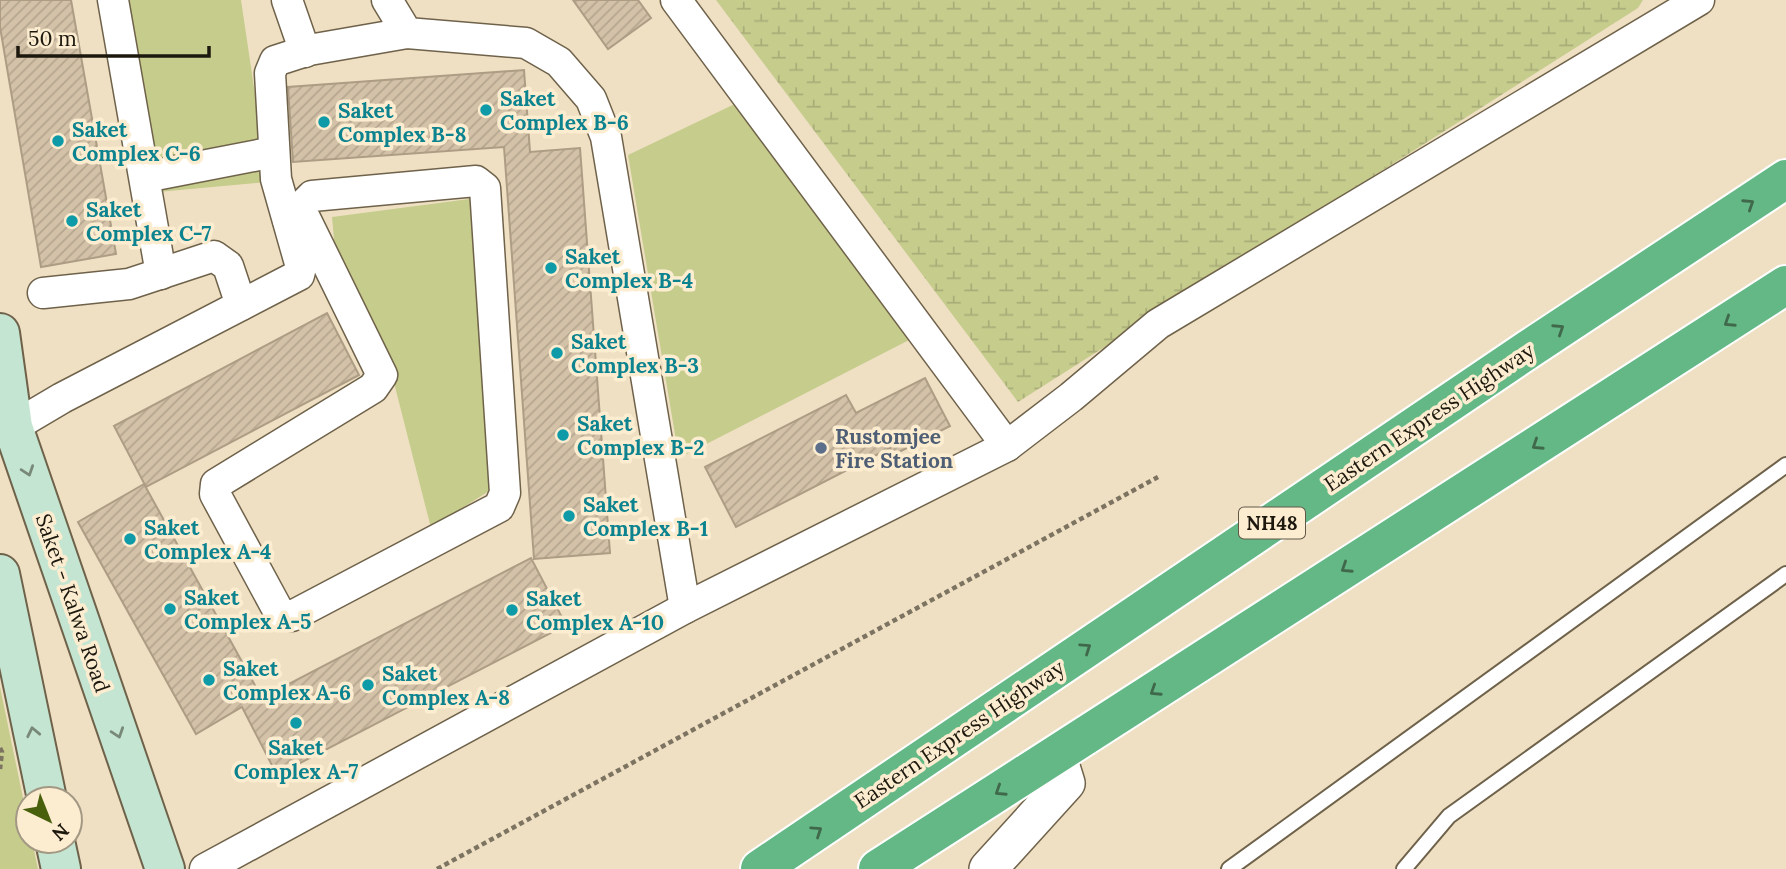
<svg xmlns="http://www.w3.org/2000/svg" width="1786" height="869" font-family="Lora,serif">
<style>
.wetland{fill:url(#wetland-marsh)}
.park{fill:#c5cc8c}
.building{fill:url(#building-hatch);stroke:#ad9d84;stroke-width:2}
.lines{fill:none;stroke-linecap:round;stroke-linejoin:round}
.service-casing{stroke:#6f624a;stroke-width:18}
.minor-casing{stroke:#6f624a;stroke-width:33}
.tertiary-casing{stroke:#6f624a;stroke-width:40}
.secondary-casing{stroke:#6f624a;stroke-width:42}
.trunk-casing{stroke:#fff;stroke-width:42}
.path{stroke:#7d7361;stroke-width:4.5;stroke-dasharray:5 3.5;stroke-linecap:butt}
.service{stroke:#fff;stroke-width:14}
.minor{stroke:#fff;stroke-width:30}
.tertiary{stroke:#fff;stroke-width:37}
.secondary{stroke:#c4e5d1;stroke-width:38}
.trunk{stroke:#63b886;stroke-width:38}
.oneway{stroke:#40684a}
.oneway2{stroke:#798979}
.culture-dot{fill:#0f9aa8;stroke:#fcedd1;stroke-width:2.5}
.service-dot{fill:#5c6f8a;stroke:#fcedd1;stroke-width:2.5}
.labels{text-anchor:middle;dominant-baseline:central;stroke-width:7;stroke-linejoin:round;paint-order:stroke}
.shield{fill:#fcedd1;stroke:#605848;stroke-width:2}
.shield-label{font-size:19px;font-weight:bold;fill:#1d180e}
.culture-label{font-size:21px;font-weight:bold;fill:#0d838f;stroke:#fcedd1;text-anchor:start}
.street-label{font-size:21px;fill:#1d180e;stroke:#fcedd1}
.service-label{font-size:21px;font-weight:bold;fill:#4e5e75;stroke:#fcedd1;text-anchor:start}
</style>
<defs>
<pattern id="wetland-marsh" width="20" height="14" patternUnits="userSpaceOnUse" patternTransform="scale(1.75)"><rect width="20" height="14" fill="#c5cc8c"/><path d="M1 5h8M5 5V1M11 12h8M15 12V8" fill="none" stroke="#a9ae78"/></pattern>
<pattern id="building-hatch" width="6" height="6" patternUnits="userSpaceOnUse" patternTransform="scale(1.75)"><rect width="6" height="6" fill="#d3c2a8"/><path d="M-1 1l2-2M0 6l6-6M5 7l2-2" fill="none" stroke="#b5a68f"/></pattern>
</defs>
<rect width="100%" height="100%" fill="#efe0c4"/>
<path class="wetland" d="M 716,0 L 1643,0 L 1638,8 L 1018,402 Z"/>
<g class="park">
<path d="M 125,0 L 241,0 L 268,182 L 158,192 Z"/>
<path d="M 739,102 L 913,338 L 679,458 L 628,155 Z"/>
<path d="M 477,198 L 489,491 L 431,528 L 390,367 L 335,250 L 332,217 Z"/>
<path d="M 0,687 L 28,822 L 28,841 L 32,841 L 38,869 L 0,869 Z"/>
</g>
<g class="building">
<path d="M 0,0 L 71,0 L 116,254 L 41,267 L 0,27 Z"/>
<path d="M 573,0 L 638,0 L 651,18 L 608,49 Z"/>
<path d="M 524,70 L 530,152 L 580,148 L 610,553 L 534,559 L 504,147 L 293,162 L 288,87 Z"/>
<path d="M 327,313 L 359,375 L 146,487 L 114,426 Z"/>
<path d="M 925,378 L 950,426 L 893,455 L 890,448 L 736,527 L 705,467 L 846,395 L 856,413 Z"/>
<path d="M 144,484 L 262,698 L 531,558 L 566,625 L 277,775 L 242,707 L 196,734 L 78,522 Z"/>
</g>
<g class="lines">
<defs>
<g id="service">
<path d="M 1229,869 L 1786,465"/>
<path d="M 1404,869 L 1449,816 L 1786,574"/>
</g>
<g id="minor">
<path d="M 113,0 L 161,274"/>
<path d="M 287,0 L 305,52"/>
<path d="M 387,0 L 407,33 L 526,43 L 559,62 L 591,99 L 606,137 L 685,608"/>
<path d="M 676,0 L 1007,446"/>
<path d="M 145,177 L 274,152"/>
<path d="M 288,220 L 312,196 L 476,181 L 485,188 L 505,493 L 499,507 L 292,616 L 280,614 L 215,494 L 216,484 L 373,388 L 382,375 L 300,208"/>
<path d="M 43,293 L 129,284 L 214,256 L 228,266 L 241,305"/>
<path d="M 13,427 L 62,398 L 299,275 L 301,267 L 276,179 L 270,73 L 275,61 L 309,50 L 407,33"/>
<path d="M 205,869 L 685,608 L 1007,446 L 1071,397 L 1158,324 L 1699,0"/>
</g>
<path id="tertiary" d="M 988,869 L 1066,783 L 1057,754"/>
<g id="secondary">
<path d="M 0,333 L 13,427 L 165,869"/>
<path d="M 0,574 L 47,799"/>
<path d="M 55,841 L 61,869"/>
</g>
<g id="trunk">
<path d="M 760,869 L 1529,349 L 1786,179"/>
<path d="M 878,869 L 1786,285"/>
</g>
</defs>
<use href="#service" class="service-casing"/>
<use href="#minor" class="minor-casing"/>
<use href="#tertiary" class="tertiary-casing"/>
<use href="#secondary" class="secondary-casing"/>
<use href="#trunk" class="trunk-casing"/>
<g class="path">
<path d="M 0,748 L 2,752 L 0,769"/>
<path d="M 437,869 L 1158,477"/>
</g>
<use href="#service" class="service"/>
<use href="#minor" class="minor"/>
<use href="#tertiary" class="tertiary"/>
<use href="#secondary" class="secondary"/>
<use href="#trunk" class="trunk"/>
</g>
<defs><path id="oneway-chevron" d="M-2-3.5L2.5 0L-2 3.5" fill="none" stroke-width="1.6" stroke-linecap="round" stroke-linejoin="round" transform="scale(1.75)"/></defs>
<g class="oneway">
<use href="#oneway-chevron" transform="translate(1749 204) rotate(-33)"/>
<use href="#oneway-chevron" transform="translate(1729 322) rotate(147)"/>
<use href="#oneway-chevron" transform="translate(1559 329) rotate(-33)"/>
<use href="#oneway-chevron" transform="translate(1537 445) rotate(147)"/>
<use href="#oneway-chevron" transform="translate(1346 568) rotate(147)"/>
<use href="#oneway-chevron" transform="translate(1086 648) rotate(-34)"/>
<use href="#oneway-chevron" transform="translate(1155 691) rotate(147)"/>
<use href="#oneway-chevron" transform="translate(1000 791) rotate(147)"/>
<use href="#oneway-chevron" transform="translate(817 831) rotate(-34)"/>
</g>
<g class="oneway2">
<use href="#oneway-chevron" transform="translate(28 471) rotate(71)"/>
<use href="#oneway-chevron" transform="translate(33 732) rotate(-102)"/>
<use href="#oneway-chevron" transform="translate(118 733) rotate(71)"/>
</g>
<g class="culture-dot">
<circle cx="486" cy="110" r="7"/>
<circle cx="324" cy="122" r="7"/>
<circle cx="58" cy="141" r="7"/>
<circle cx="72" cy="221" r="7"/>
<circle cx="551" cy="268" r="7"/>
<circle cx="557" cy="353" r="7"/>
<circle cx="563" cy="435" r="7"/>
<circle cx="569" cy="516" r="7"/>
<circle cx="130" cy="539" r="7"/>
<circle cx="170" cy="609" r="7"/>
<circle cx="512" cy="610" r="7"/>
<circle cx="209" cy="680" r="7"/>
<circle cx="368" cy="685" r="7"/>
<circle cx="296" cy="723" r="7"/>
</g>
<circle class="service-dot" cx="821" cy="448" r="7"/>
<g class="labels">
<rect class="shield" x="1239" y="507.5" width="66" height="31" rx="5"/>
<g class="shield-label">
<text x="1272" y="523">NH48</text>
</g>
<g class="culture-label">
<text x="500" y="98">Saket<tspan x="500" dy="24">Complex B-6</tspan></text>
<text x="338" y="110">Saket<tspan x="338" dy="24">Complex B-8</tspan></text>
<text x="72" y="129">Saket<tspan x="72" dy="24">Complex C-6</tspan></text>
<text x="86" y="209">Saket<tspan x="86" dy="24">Complex C-7</tspan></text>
<text x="565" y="256">Saket<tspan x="565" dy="24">Complex B-4</tspan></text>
<text x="571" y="341">Saket<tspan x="571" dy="24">Complex B-3</tspan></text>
<text x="577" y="423">Saket<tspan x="577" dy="24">Complex B-2</tspan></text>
<text x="583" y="504">Saket<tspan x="583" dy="24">Complex B-1</tspan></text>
<text x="144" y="527">Saket<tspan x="144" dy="24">Complex A-4</tspan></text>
<text x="184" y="597">Saket<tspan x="184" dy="24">Complex A-5</tspan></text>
<text x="526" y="598">Saket<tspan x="526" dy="24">Complex A-10</tspan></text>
<text x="223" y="668">Saket<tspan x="223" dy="24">Complex A-6</tspan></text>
<text x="382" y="673">Saket<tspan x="382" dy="24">Complex A-8</tspan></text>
<text x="296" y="747" text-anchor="middle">Saket<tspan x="296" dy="24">Complex A-7</tspan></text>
</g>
<g class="street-label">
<text transform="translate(1429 417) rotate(-34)">Eastern Express Highway</text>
<text transform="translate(73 603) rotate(71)">Saket - Kalwa Road</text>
<text transform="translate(959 734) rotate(-34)">Eastern Express Highway</text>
</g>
<g class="service-label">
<text x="835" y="436">Rustomjee<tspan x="835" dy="24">Fire Station</tspan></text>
</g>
</g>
<g transform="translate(49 820) rotate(137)"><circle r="33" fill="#fcedd1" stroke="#a39883" stroke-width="2"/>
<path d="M0-5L12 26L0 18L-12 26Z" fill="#48600c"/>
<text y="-10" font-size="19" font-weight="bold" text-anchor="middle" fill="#1d180e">N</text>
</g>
<path d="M18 46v10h191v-10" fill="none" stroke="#1d180e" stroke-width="3.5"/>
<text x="28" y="46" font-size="21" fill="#1d180e" stroke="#fcedd1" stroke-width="5" paint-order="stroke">50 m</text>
</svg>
